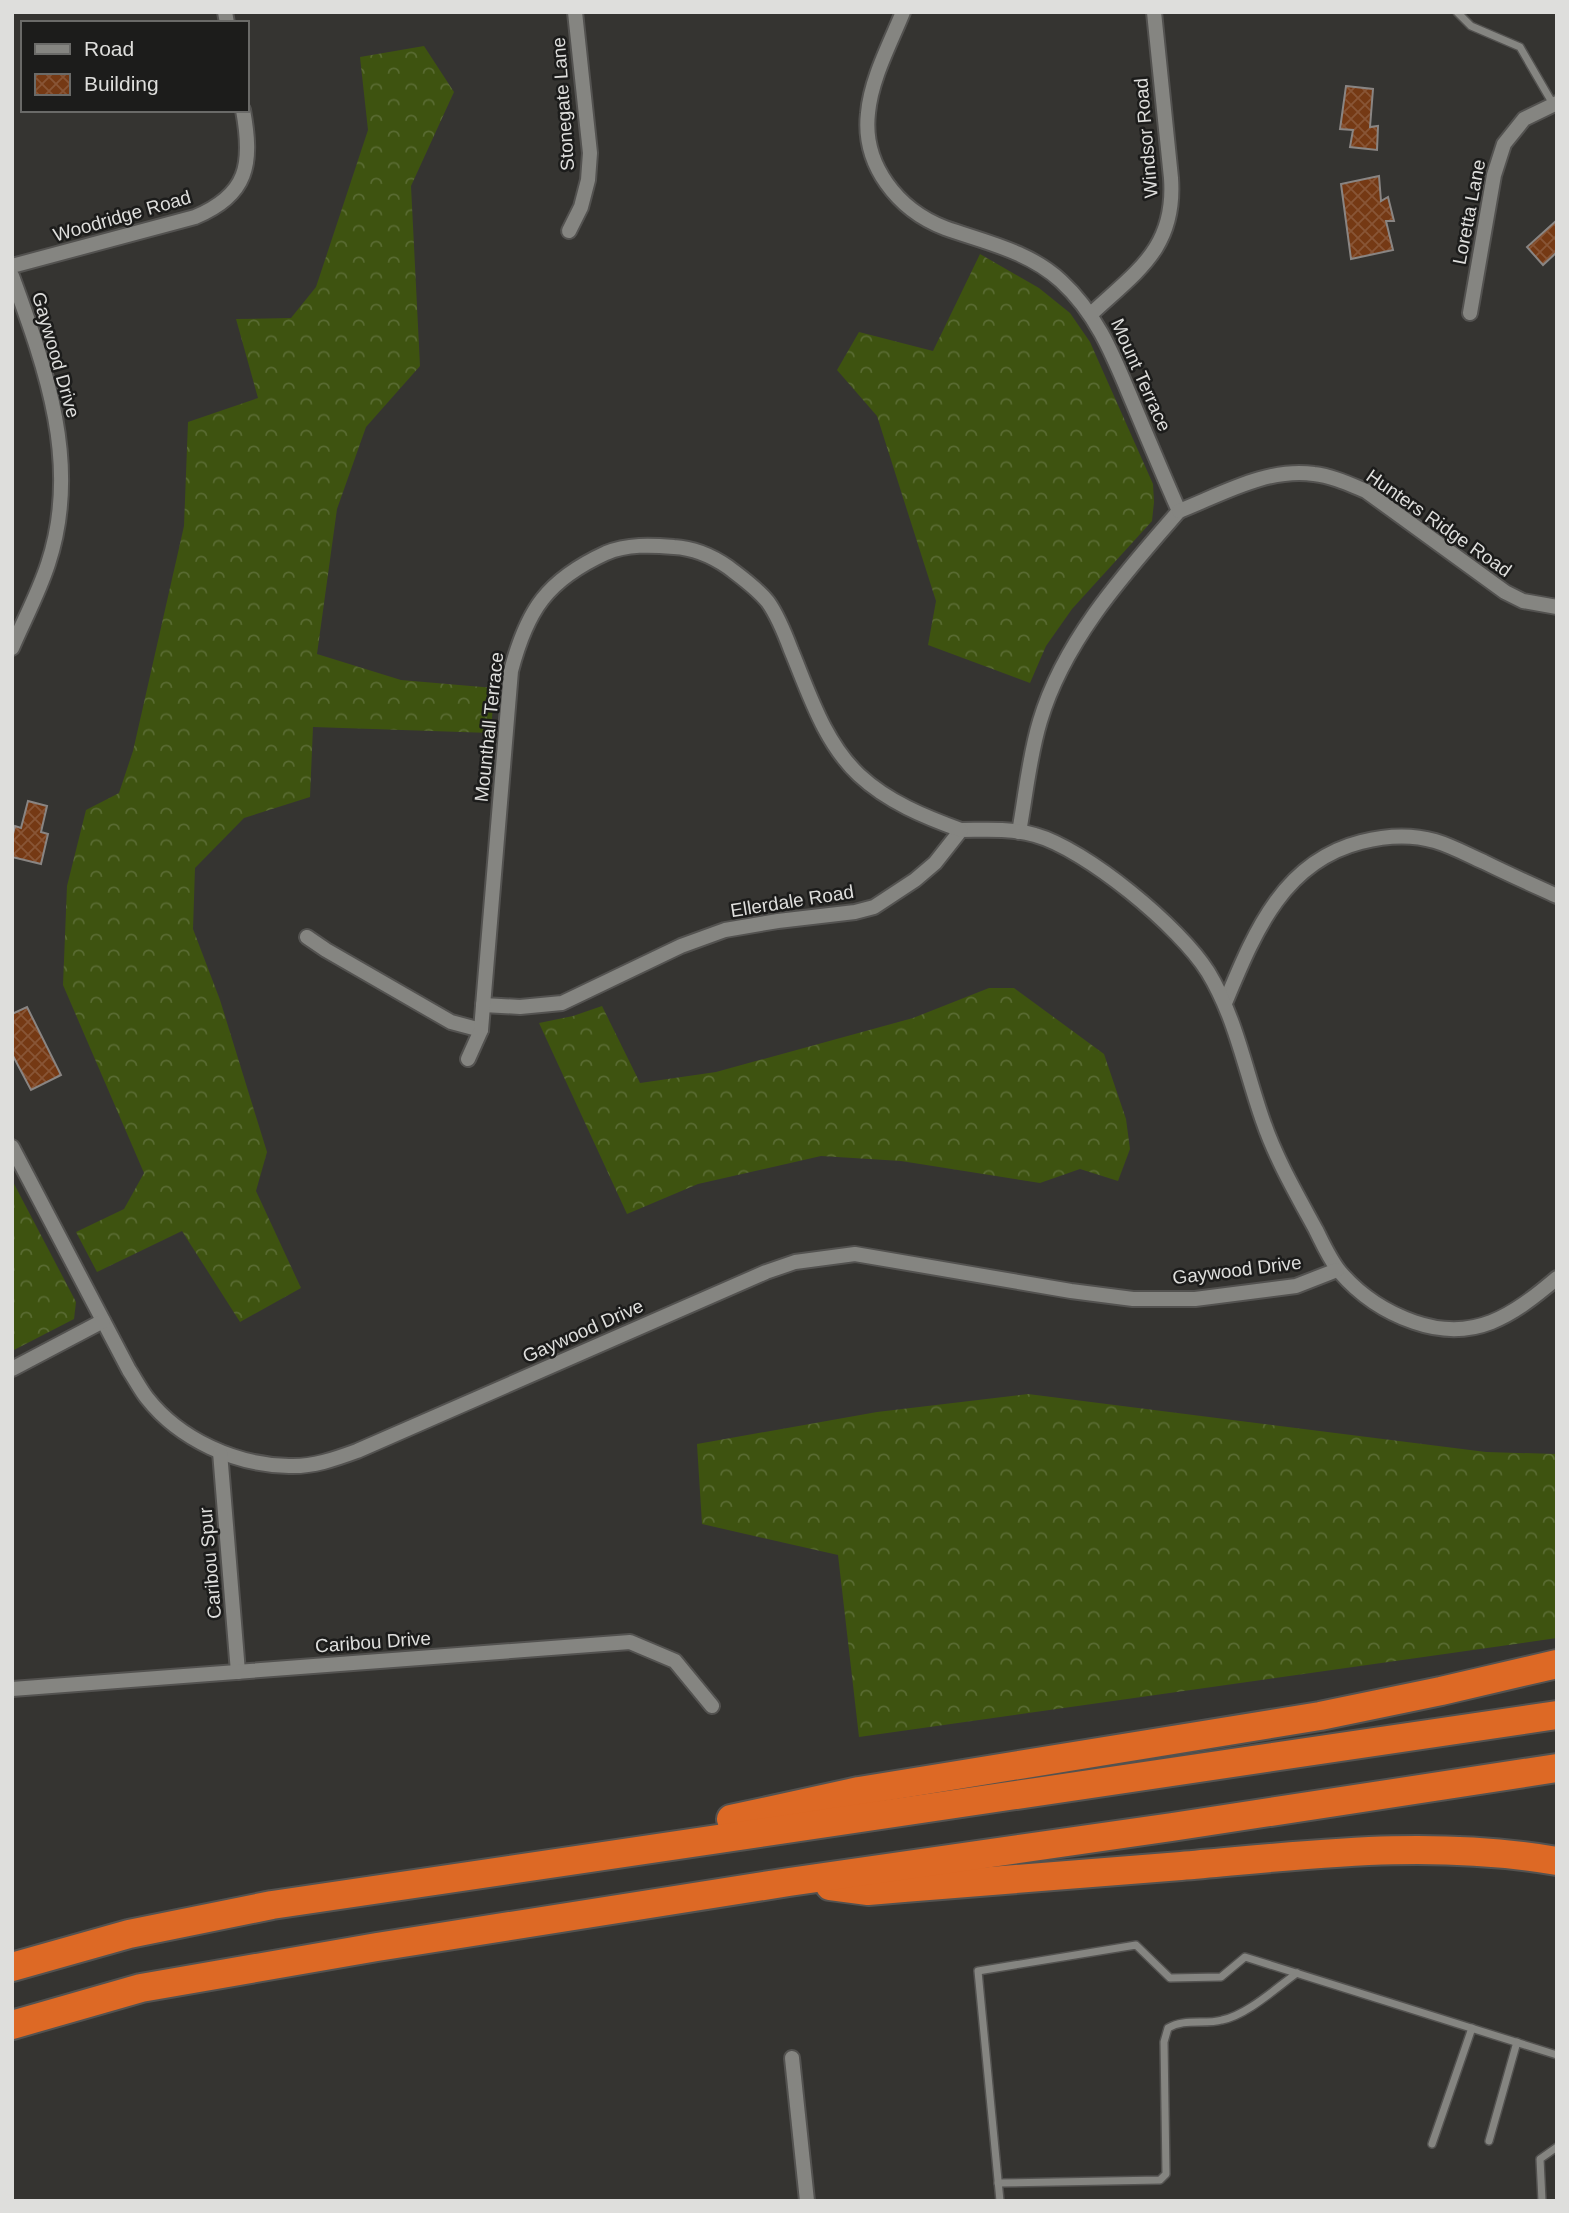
<svg xmlns="http://www.w3.org/2000/svg" width="1569" height="2213" font-family="Helvetica,sans-serif">
<style>
.forest{fill:url(#forest-crowns)}
.building{fill:url(#building-cross-hatch);stroke:#898583;stroke-width:2}
.lines{fill:none;stroke-linecap:round;stroke-linejoin:round}
.lane-casing{stroke:#535250;stroke-width:10}
.street-casing{stroke:#535250;stroke-width:18}
.highway-casing{stroke:#535250;stroke-width:32}
.lane{stroke:#858581;stroke-width:7}
.street{stroke:#858581;stroke-width:14}
.highway{stroke:#dd6925;stroke-width:28}
.labels{text-anchor:middle;dominant-baseline:central;stroke-width:5;stroke-linejoin:round;paint-order:stroke}
.street-label{font-size:19px;fill:#dededc;stroke:#1c1c1b}
</style>
<defs>
<pattern id="forest-crowns" width="20" height="18" patternUnits="userSpaceOnUse" patternTransform="scale(1.75)"><rect width="20" height="18" fill="#3e5310"/><path d="M2 6a3 3 0 1 1 6 0M12 15a3 3 0 1 1 6 0" fill="none" stroke="#596b32"/></pattern>
<pattern id="building-cross-hatch" width="8" height="8" patternUnits="userSpaceOnUse" patternTransform="scale(1.75)"><rect width="8" height="8" fill="#753914"/><path d="M0 0l8 8M0 8l8-8" fill="none" stroke="#885536"/></pattern>
</defs>
<rect width="100%" height="100%" fill="#353431"/>
<g class="forest">
<path d="M 424,46 L 454,92 L 411,186 L 420,366 L 366,427 L 337,509 L 317,654 L 401,680 L 494,688 L 491,733 L 313,727 L 310,797 L 244,818 L 195,868 L 193,929 L 220,1000 L 267,1152 L 256,1191 L 301,1288 L 240,1322 L 182,1231 L 97,1272 L 76,1232 L 124,1209 L 144,1173 L 63,985 L 67,886 L 86,810 L 119,793 L 133,751 L 184,526 L 188,422 L 258,398 L 236,319 L 291,318 L 316,287 L 368,130 L 360,57 Z"/>
<path d="M 980,254 L 1039,288 L 1070,313 L 1090,342 L 1153,484 L 1154,502 L 1152,521 L 1072,609 L 1046,646 L 1030,683 L 928,645 L 936,601 L 877,416 L 837,370 L 859,332 L 933,351 Z"/>
<path d="M 989,988 L 1014,988 L 1104,1054 L 1126,1119 L 1130,1149 L 1118,1181 L 1080,1169 L 1040,1183 L 901,1161 L 821,1156 L 698,1184 L 627,1214 L 539,1023 L 573,1016 L 602,1006 L 640,1083 L 716,1072 L 913,1018 Z"/>
<path d="M 12,1180 L 76,1302 L 74,1319 L 12,1351 Z"/>
<path d="M 1028,1394 L 1486,1452 L 1557,1454 L 1557,1638 L 859,1737 L 838,1555 L 702,1524 L 697,1444 L 877,1412 Z"/>
</g>
<g class="building">
<path d="M 1346,86 L 1373,89 L 1370,127 L 1378,126 L 1377,150 L 1350,147 L 1353,130 L 1340,129 Z"/>
<path d="M 1379,176 L 1381,201 L 1388,197 L 1394,221 L 1386,221 L 1393,250 L 1351,259 L 1341,184 Z"/>
<path d="M 1557,220 L 1557,252 L 1543,265 L 1527,247 Z"/>
<path d="M 28,801 L 47,806 L 41,832 L 48,834 L 41,864 L 12,857 L 12,838 L 15,826 L 21,828 Z"/>
<path d="M 27,1007 L 61,1075 L 31,1090 L 12,1054 L 12,1014 Z"/>
</g>
<g class="lines">
<defs>
<g id="lane">
<path d="M 1457,12 L 1471,26 L 1520,47 L 1553,104"/>
<path d="M 1489,2141 L 1517,2042"/>
<path d="M 1432,2144 L 1472,2028"/>
<path d="M 998,2183 L 1160,2180 L 1166,2174 L 1164,2042 L 1168,2028 C 1184,2018 1205,2025 1222,2020 C 1247,2015 1276,1988 1297,1973"/>
<path d="M 1000,2201 L 978,1971 L 1136,1945 L 1170,1978 L 1221,1977 L 1245,1957 L 1557,2055"/>
<path d="M 1542,2201 L 1540,2159 L 1557,2147"/>
</g>
<g id="street">
<path d="M 225,12 L 227,23"/>
<path d="M 903,12 C 890,44 871,79 868,113 C 862,165 898,210 945,228 C 984,242 1029,251 1061,281 C 1098,315 1114,358 1133,403 C 1148,439 1163,475 1179,511 C 1125,573 1064,640 1040,721 C 1029,757 1026,794 1019,832"/>
<path d="M 569,231 L 581,207 L 588,180 L 590,153 L 575,12"/>
<path d="M 12,266 L 195,217 C 248,195 253,164 243,110"/>
<path d="M 12,276 C 46,369 81,465 48,564 C 39,592 24,620 12,648"/>
<path d="M 1470,313 L 1494,175 L 1504,144 L 1524,119 L 1557,103"/>
<path d="M 1091,314 C 1137,271 1176,248 1171,178 L 1154,12"/>
<path d="M 1179,511 C 1220,495 1268,467 1314,474 C 1332,476 1349,484 1366,491 L 1505,592 L 1523,601 L 1557,607"/>
<path d="M 307,937 L 326,950 L 451,1022 L 481,1030"/>
<path d="M 1225,1003 C 1254,934 1282,862 1361,842 C 1384,836 1411,834 1435,841 C 1452,846 1468,855 1484,862 C 1508,874 1533,885 1557,896"/>
<path d="M 483,1005 L 520,1007 L 562,1003 L 681,946 L 725,930 L 778,921 L 855,912 L 874,907 L 915,880 L 935,863 L 961,830 C 986,830 1012,828 1035,835 C 1086,849 1180,927 1208,972 C 1236,1018 1245,1070 1263,1121 C 1276,1159 1297,1195 1316,1230 C 1323,1244 1330,1260 1340,1272 C 1359,1294 1385,1312 1414,1322 C 1474,1343 1512,1316 1557,1278"/>
<path d="M 468,1059 L 481,1030 L 511,671 C 527,610 547,580 606,553 C 627,544 651,545 674,547 C 693,548 712,556 728,567 C 741,577 757,588 768,602 C 778,616 785,634 791,650 C 809,693 824,742 859,775 C 888,802 925,817 961,830"/>
<path d="M 12,1147 L 129,1370 C 135,1379 140,1389 147,1398 C 180,1440 236,1465 289,1466 C 313,1467 335,1459 357,1451 L 766,1272 L 795,1262 L 855,1254 L 1071,1291 L 1133,1299 L 1195,1299 L 1296,1286 L 1337,1270"/>
<path d="M 12,1369 L 103,1321"/>
<path d="M 220,1452 L 238,1672"/>
<path d="M 12,1689 L 630,1642 L 675,1661 L 712,1706"/>
<path d="M 792,2058 L 807,2201"/>
</g>
<g id="highway">
<path d="M 731,1819 L 859,1791 L 1320,1716 L 1441,1691 L 1557,1664"/>
<path d="M 830,1886 L 868,1891 C 972,1882 1076,1875 1181,1866 C 1309,1855 1428,1839 1557,1861"/>
<path d="M 12,1967 L 129,1934 L 272,1905 L 1557,1715"/>
<path d="M 12,2025 L 141,1988 L 377,1947 L 789,1882 L 1172,1827 L 1557,1768"/>
</g>
</defs>
<use href="#lane" class="lane-casing"/>
<use href="#street" class="street-casing"/>
<use href="#highway" class="highway-casing"/>
<use href="#lane" class="lane"/>
<use href="#street" class="street"/>
<use href="#highway" class="highway"/>
</g>
<g class="labels">
<g class="street-label">
<text transform="translate(563 104) rotate(-94)">Stonegate Lane</text>
<text transform="translate(1146 138) rotate(-95)">Windsor Road</text>
<text transform="translate(1469 212) rotate(-79)">Loretta Lane</text>
<text transform="translate(122 216) rotate(-16)">Woodridge Road</text>
<text transform="translate(56 355) rotate(74)">Gaywood Drive</text>
<text transform="translate(1141 375) rotate(66)">Mount Terrace</text>
<text transform="translate(1439 523) rotate(35)">Hunters Ridge Road</text>
<text transform="translate(489 727) rotate(-84)">Mounthall Terrace</text>
<text transform="translate(792 901) rotate(-9)">Ellerdale Road</text>
<text transform="translate(1237 1270) rotate(-7)">Gaywood Drive</text>
<text transform="translate(583 1331) rotate(-24)">Gaywood Drive</text>
<text transform="translate(210 1563) rotate(-95)">Caribou Spur</text>
<text transform="translate(373 1642) rotate(-4)">Caribou Drive</text>
</g>
</g>
<rect width="1569" height="2213" fill="none" stroke="#dededc" stroke-width="28"/>
<rect x="21" y="21" width="228" height="91" fill="#1c1c1b" stroke="#6a6a68" stroke-width="2"/>
<rect x="35" y="44" width="35" height="10" fill="#858581" stroke="#6a6a68" stroke-width="2"/>
<text x="84" y="56" font-size="21" fill="#dededc">Road</text>
<rect x="35" y="74" width="35" height="21" fill="url(#building-cross-hatch)" stroke="#6a6a68" stroke-width="2"/>
<text x="84" y="91" font-size="21" fill="#dededc">Building</text>
</svg>
